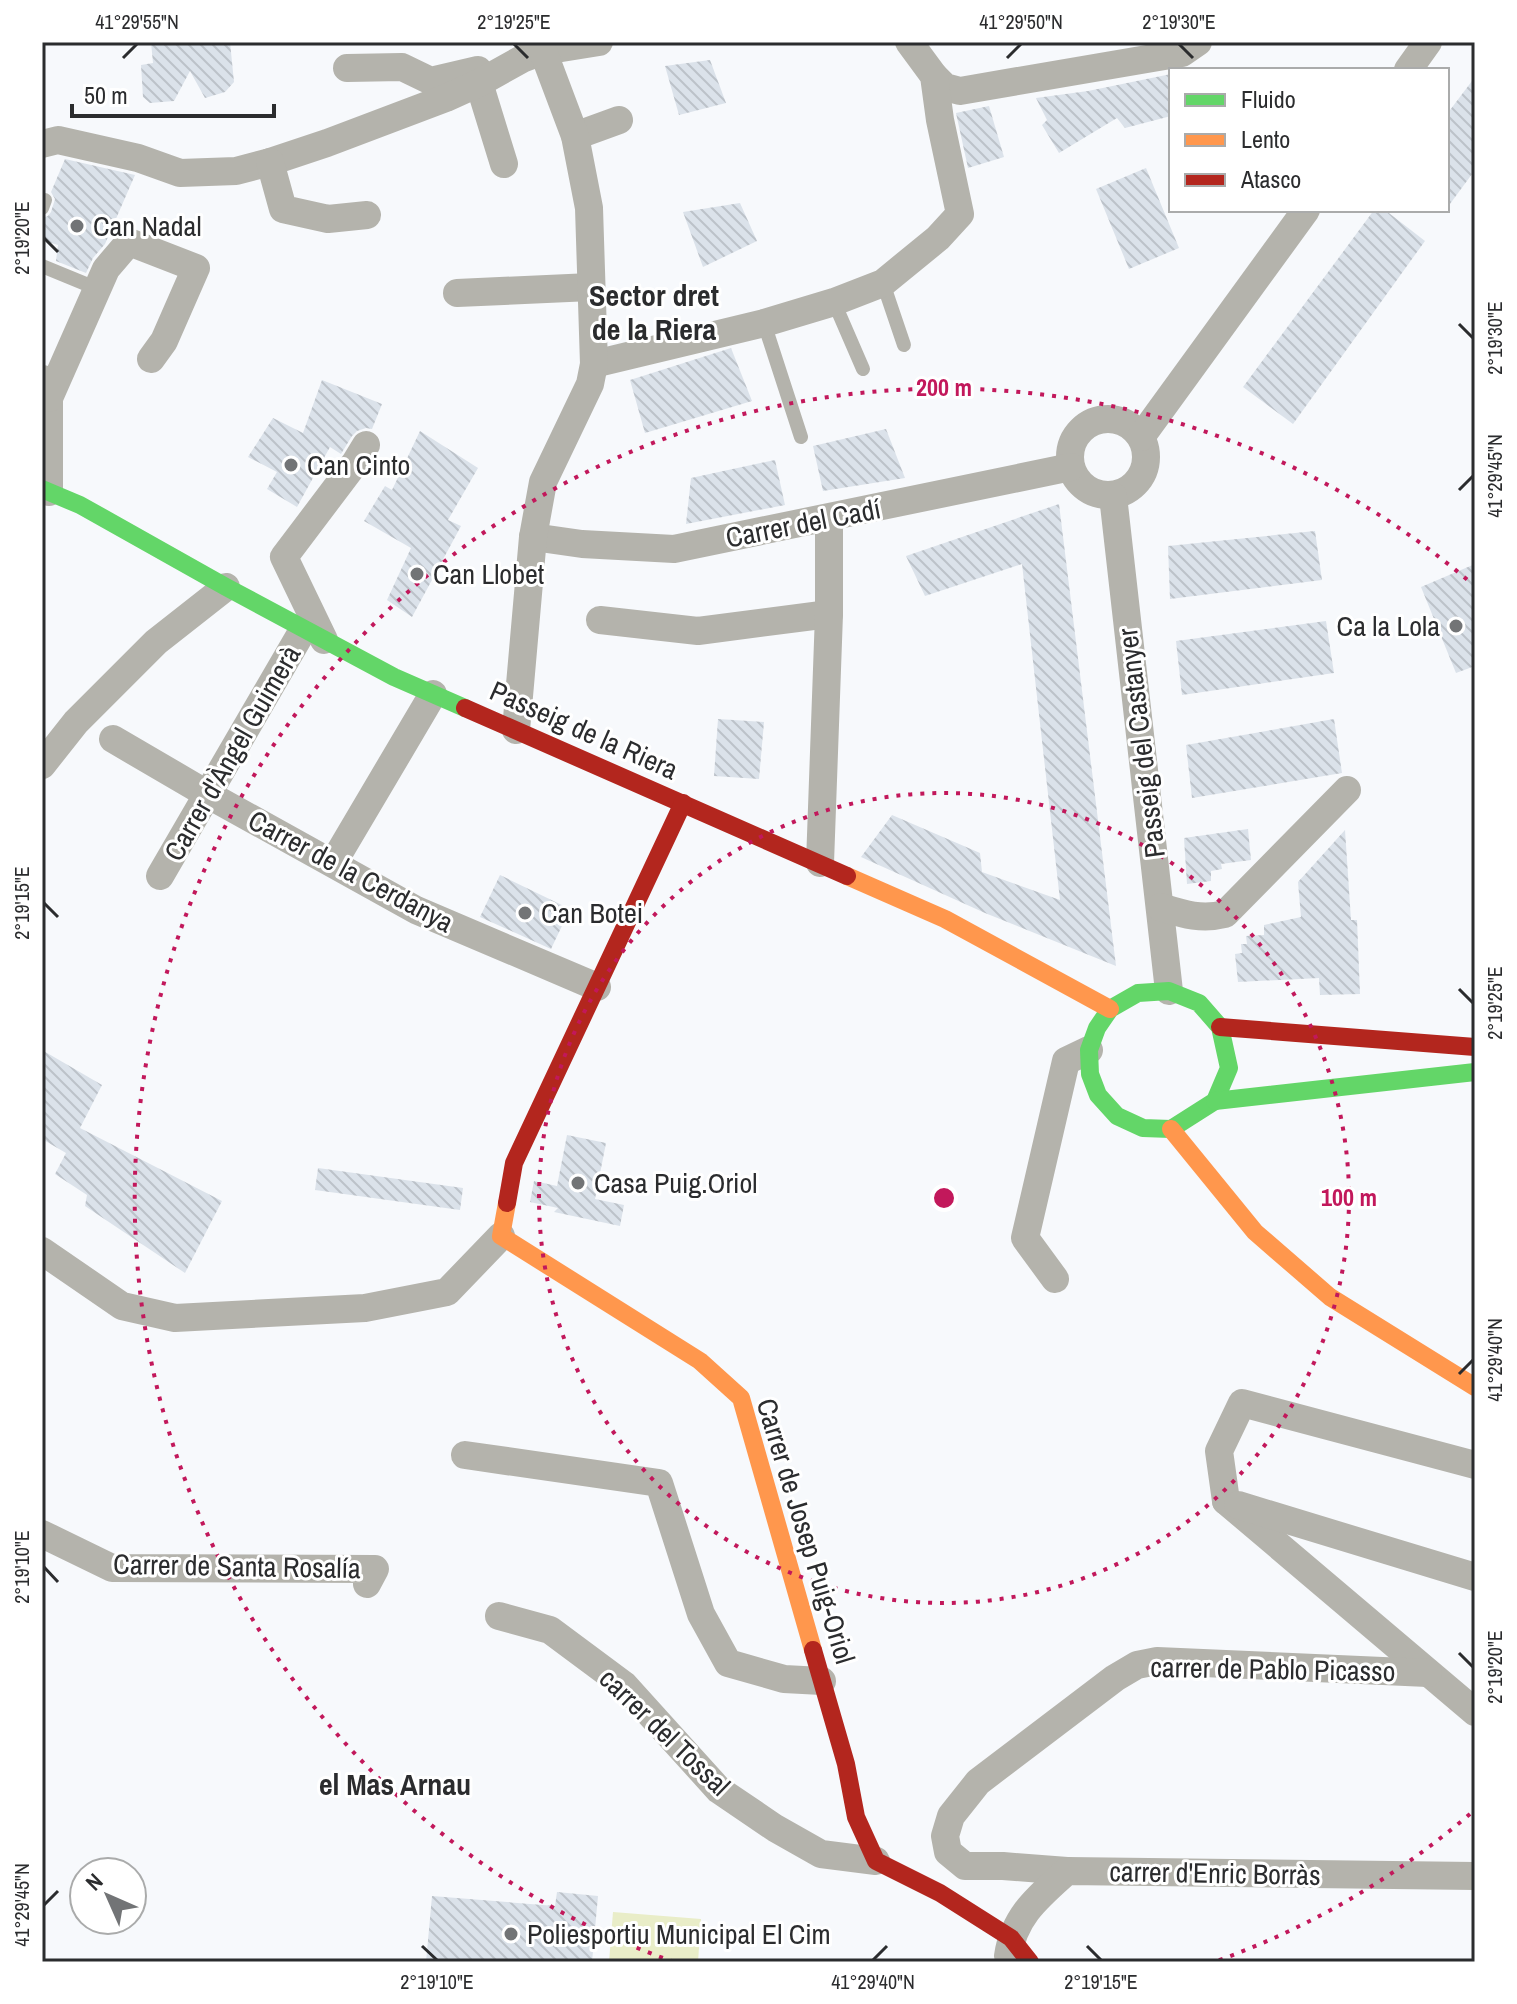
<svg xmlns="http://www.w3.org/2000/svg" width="1517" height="2004" font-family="'Archivo Narrow',sans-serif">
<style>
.pitch{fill:#e9edc8}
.building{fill:url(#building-back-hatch)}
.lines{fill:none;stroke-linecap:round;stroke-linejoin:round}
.lane{stroke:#b4b3ac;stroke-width:14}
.street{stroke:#b4b3ac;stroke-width:28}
.fast{stroke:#63d668;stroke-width:18}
.slow{stroke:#ff974d;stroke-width:18}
.jam{stroke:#b3261e;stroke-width:18}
.ticks{fill:none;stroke:#2b2c2e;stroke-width:3}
.ring{fill:none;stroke:#c2185b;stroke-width:4;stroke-dasharray:4 8}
.poi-dot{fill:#727476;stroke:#fff;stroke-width:3}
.labels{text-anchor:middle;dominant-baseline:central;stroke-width:6;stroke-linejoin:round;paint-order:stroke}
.poi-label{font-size:28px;fill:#2b2c2e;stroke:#fff;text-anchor:start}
.street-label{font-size:28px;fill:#2b2c2e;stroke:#fff}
.neighbourhood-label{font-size:30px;font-weight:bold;fill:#2b2c2e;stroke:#fff}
.centre{fill:#c2185b;stroke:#fff;stroke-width:4}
.ring-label{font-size:24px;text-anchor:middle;font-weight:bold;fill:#c2185b;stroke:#fff;stroke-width:6;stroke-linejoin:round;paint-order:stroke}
.neatline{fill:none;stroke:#2b2c2e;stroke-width:3}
.ticks-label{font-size:20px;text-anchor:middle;fill:#2b2c2e}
</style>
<defs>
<pattern id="building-back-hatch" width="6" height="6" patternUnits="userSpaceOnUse" patternTransform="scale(2)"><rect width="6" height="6" fill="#dbe2ea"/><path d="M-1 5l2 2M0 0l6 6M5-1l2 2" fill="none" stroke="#bcc2c9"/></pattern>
</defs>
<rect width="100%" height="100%" fill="#f7f9fc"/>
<path class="pitch" d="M 613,1912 L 701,1919 L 698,1962 L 609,1962 Z"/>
<g class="building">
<path d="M 151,42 L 230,42 L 234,82 L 225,92 L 205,98 L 190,71 L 174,101 L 150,103 L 143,97 L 141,65 L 153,63 Z"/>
<path d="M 710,60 L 726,103 L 679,115 L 665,66 Z"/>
<path d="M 1171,74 L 1171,116 L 1125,128 L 1117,118 L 1059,153 L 1042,125 L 1047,120 L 1036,98 L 1088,91 Z"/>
<path d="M 1475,77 L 1475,170 L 1447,208 L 1447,114 Z"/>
<path d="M 989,106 L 1004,157 L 968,168 L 956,113 Z"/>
<path d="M 65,159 L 135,175 L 105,244 L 93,258 L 86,273 L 56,261 L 58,245 L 42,240 L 42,218 L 48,216 L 51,212 L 55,199 L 51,192 Z"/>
<path d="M 1146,168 L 1179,248 L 1129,269 L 1096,189 Z"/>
<path d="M 740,203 L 757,241 L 703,267 L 683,212 Z"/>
<path d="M 1374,210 L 1385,210 L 1425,241 L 1293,424 L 1243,387 Z"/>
<path d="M 731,348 L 752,401 L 645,433 L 630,380 Z"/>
<path d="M 322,380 L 382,404 L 372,429 L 366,428 L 357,431 L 352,436 L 341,454 L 330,447 L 297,507 L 267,489 L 277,472 L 248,457 L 273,418 L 303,433 Z"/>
<path d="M 886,429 L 905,478 L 823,491 L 813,446 Z"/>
<path d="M 420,431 L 478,468 L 448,520 L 461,526 L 412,617 L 387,600 L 411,548 L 364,521 L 385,486 L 392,490 Z"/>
<path d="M 775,460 L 785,505 L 686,524 L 691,478 Z"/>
<path d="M 1059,504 L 1116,966 L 985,913 L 861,857 L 892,815 L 980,853 L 982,872 L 1060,900 L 1022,564 L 925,596 L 906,556 Z"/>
<path d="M 1315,531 L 1322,580 L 1170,599 L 1168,546 Z"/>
<path d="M 1475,564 L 1475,666 L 1456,673 L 1421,587 Z"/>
<path d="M 1326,621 L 1334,673 L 1182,695 L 1176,641 Z"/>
<path d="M 718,719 L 764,722 L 759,779 L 714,776 Z"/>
<path d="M 1334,719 L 1342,773 L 1192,798 L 1186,745 Z"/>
<path d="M 1248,829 L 1251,860 L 1221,864 L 1222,869 L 1211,871 L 1211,881 L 1187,884 L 1184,838 Z"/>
<path d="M 1345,830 L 1351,920 L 1357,920 L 1360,994 L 1320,995 L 1319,978 L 1238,982 L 1235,954 L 1242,953 L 1241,944 L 1247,944 L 1246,936 L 1264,935 L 1264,925 L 1301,917 L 1298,882 Z"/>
<path d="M 500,875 L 570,909 L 551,949 L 480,917 Z"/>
<path d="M 42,1050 L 102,1085 L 80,1128 L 222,1201 L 185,1273 L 85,1206 L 87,1195 L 55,1174 L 66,1153 L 42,1139 Z"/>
<path d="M 567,1135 L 606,1143 L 595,1199 L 624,1205 L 620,1226 L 554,1212 L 558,1208 L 530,1202 L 534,1181 L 557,1186 Z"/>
<path d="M 318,1168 L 463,1188 L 460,1210 L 315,1190 Z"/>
<path d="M 557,1892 L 598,1896 L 592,1962 L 426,1962 L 432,1896 L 555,1906 Z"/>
</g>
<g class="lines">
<g class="lane">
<path d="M 42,208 L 45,200"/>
<path d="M 42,266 L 98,289"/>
<path d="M 883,283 L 904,345"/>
<path d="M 834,302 L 863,369"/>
<path d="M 764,323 L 801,437"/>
</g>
<g class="street">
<path d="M 347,68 L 402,67 L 431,81 L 478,70"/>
<path d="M 1408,70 L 1428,42"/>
<path d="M 934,76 L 945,87 L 960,91 L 1182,53 L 1198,42"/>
<path d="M 479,83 L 504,164"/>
<path d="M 575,136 L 619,120"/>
<path d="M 42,144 L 58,140 L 138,158 L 180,173 L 236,171 L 270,162 L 327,143 L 446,98 L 479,83 L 522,59 L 543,51 L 599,42"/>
<path d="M 270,162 L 283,209 L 328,219 L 367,215"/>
<path d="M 457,293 L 591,287"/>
<path d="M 594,364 L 764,323 L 834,302 L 883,283 L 938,238 L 960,214 L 940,120 L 934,76 L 909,42"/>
<path d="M 43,379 L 49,398 L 49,492"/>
<path d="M 49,398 L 106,269 L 129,242 L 196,268 L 164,341 L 151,359"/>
<circle cx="1108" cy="457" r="38"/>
<path d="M 1141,437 L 1306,210"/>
<path d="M 1113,496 L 1169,991"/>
<path d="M 533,537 L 582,544 L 674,549 L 1071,467"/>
<path d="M 600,620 L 698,631 L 829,614"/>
<path d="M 324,640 L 284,557 L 355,463 L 366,445"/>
<path d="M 516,730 L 533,537 L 543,482 L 590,384 L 594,364 L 589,208 L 575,136 L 543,51"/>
<path d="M 113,739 L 207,794 L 416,910 L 597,987"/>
<path d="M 42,765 L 76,722 L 156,642 L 226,587"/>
<path d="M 339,853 L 433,694"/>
<path d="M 820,863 L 829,614 L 829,518"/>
<path d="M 160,876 L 303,630"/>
<path d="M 1160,907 C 1183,914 1201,920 1225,914 L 1347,790"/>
<path d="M 42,1251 L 122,1306 L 175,1318 L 365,1308 L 447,1292 L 501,1236"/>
<path d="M 1055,1279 L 1025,1238 L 1066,1061 L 1089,1050"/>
<path d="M 465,1455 L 659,1483 L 701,1614 L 728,1663 L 784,1679 L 822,1681"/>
<path d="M 1226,1501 L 1219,1451 L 1242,1403 L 1475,1465"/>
<path d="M 1226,1501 L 1475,1712"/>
<path d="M 1238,1505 L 1475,1577"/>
<path d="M 42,1534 L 112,1568 L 375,1569 L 367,1584"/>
<path d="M 499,1616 L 550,1630 L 624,1685 L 719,1790 L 775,1828 L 821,1854 L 876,1861"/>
<path d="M 1067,1871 L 1003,1866 L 965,1866 L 948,1852 L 945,1836 L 951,1816 L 978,1782 L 1115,1678 L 1137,1665 L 1157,1661 L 1428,1673"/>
<path d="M 1008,1956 C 1014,1916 1038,1897 1067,1871 L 1475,1876"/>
</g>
<g class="fast">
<path d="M 42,489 L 80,505 L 226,587 L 394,677 L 465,708"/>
<path d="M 1169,991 L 1199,1003 L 1220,1027 L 1229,1068 L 1215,1101 L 1171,1129 L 1143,1128 L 1117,1116 L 1098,1095 L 1090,1074 L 1089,1050 L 1097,1028 L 1110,1009 L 1138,993 Z"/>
<path d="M 1215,1101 L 1475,1072"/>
</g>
<g class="slow">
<path d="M 847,876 L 945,919 L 1110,1009"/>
<path d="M 1171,1129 L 1255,1232 L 1330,1297 L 1475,1387"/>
<path d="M 507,1203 L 501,1236 L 700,1361 L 741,1398 L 813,1650"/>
</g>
<g class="jam">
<path d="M 465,708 L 847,876"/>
<path d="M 1220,1027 L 1475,1047"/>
<path d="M 507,1203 L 514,1163 L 683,803"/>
<path d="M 813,1650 L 846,1764 L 856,1817 L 876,1861 L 940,1893 L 1011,1938 L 1030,1962"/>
</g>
</g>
<path class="ticks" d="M 514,44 L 528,58M 1179,44 L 1193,58M 123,58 L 137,44M 1007,58 L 1021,44M 44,238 L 58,252M 1459,324 L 1473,338M 1459,490 L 1473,476M 44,903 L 58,917M 1459,989 L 1473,1003M 1459,1374 L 1473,1360M 44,1567 L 58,1582M 1459,1653 L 1473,1667M 44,1905 L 58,1891M 422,1946 L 437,1960M 1087,1946 L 1101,1960M 873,1960 L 887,1946"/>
<g class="ring">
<circle cx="944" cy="1198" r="405"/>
<path d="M1470 1814A810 810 0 0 1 1214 1962M674 1962A810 810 0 1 1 1470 582"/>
</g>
<g class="poi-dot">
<circle cx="77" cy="226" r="8"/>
<circle cx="291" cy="465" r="8"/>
<circle cx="417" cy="574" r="8"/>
<circle cx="1456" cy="626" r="8"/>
<circle cx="525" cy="913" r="8"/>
<circle cx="578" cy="1183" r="8"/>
<circle cx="511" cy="1934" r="8"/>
</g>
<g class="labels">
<g class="poi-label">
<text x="93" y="226">Can Nadal</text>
<text x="307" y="465">Can Cinto</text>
<text x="433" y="574">Can Llobet</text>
<text x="1440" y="626" text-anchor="end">Ca la Lola</text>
<text x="541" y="913">Can Botei</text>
<text x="594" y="1183">Casa Puig.Oriol</text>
<text x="527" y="1934">Poliesportiu Municipal El Cim</text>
</g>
<g class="street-label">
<text transform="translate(803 523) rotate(-11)">Carrer del Cadí</text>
<text transform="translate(584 730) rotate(24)">Passeig de la Riera</text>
<text transform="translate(1141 743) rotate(-97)">Passeig del Castanyer</text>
<text transform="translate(232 753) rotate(-60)">Carrer d'Àngel Guimerà</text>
<text transform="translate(351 871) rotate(28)">Carrer de la Cerdanya</text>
<text transform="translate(806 1531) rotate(73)">Carrer de Josep Puig-Oriol</text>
<text transform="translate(237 1566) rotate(1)">Carrer de Santa Rosalía</text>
<text transform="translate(1273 1669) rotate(1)">carrer de Pablo Picasso</text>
<text transform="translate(665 1732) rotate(44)">carrer del Tossal</text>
<text transform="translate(1215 1873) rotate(1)">carrer d'Enric Borràs</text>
</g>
<g class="neighbourhood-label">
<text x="654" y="295">Sector dret<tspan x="654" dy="34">de la Riera</tspan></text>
<text x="395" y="1784">el Mas Arnau</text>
</g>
</g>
<circle cx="944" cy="1198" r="12" class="centre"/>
<g class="ring-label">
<text x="944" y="396">200 m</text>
<text x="1349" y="1206">100 m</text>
</g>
<rect width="1517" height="2004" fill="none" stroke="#ffffff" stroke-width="88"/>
<rect x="1169" y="68" width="280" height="144" fill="#ffffff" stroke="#aaabab" stroke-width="2"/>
<rect x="1185" y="94" width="40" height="12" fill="#63d668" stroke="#aaabab" stroke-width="2"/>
<text x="1241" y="108" font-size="24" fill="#2b2c2e">Fluido</text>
<rect x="1185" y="134" width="40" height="12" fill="#ff974d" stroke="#aaabab" stroke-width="2"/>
<text x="1241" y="148" font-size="24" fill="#2b2c2e">Lento</text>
<rect x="1185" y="174" width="40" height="12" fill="#b3261e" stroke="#aaabab" stroke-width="2"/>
<text x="1241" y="188" font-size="24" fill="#2b2c2e">Atasco</text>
<g transform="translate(108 1896) rotate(315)"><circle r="38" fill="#ffffff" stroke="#aaabab" stroke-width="2"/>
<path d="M0-6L14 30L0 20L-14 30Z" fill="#727476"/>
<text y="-12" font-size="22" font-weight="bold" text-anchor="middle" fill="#2b2c2e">N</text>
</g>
<path d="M72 104v12h202v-12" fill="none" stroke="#2b2c2e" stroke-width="4"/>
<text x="84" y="104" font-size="24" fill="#2b2c2e" stroke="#ffffff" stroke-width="6" paint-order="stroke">50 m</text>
<rect x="44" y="44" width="1429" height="1916" class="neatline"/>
<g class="ticks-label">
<text x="137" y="29">41°29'55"N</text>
<text x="514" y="29">2°19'25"E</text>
<text x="1021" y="29">41°29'50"N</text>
<text x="1179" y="29">2°19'30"E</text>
<text transform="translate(22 238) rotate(-90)" y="7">2°19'20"E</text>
<text transform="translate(1495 338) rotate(-90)" y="7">2°19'30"E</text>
<text transform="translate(1495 476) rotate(-90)" y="7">41°29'45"N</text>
<text transform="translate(22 903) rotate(-90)" y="7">2°19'15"E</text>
<text transform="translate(1495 1003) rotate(-90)" y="7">2°19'25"E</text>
<text transform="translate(1495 1360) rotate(-90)" y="7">41°29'40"N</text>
<text transform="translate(22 1567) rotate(-90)" y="7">2°19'10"E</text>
<text transform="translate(1495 1667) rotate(-90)" y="7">2°19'20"E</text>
<text transform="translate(22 1905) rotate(-90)" y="7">41°29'45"N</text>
<text x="437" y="1989">2°19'10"E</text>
<text x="873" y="1989">41°29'40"N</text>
<text x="1101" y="1989">2°19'15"E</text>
</g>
</svg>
